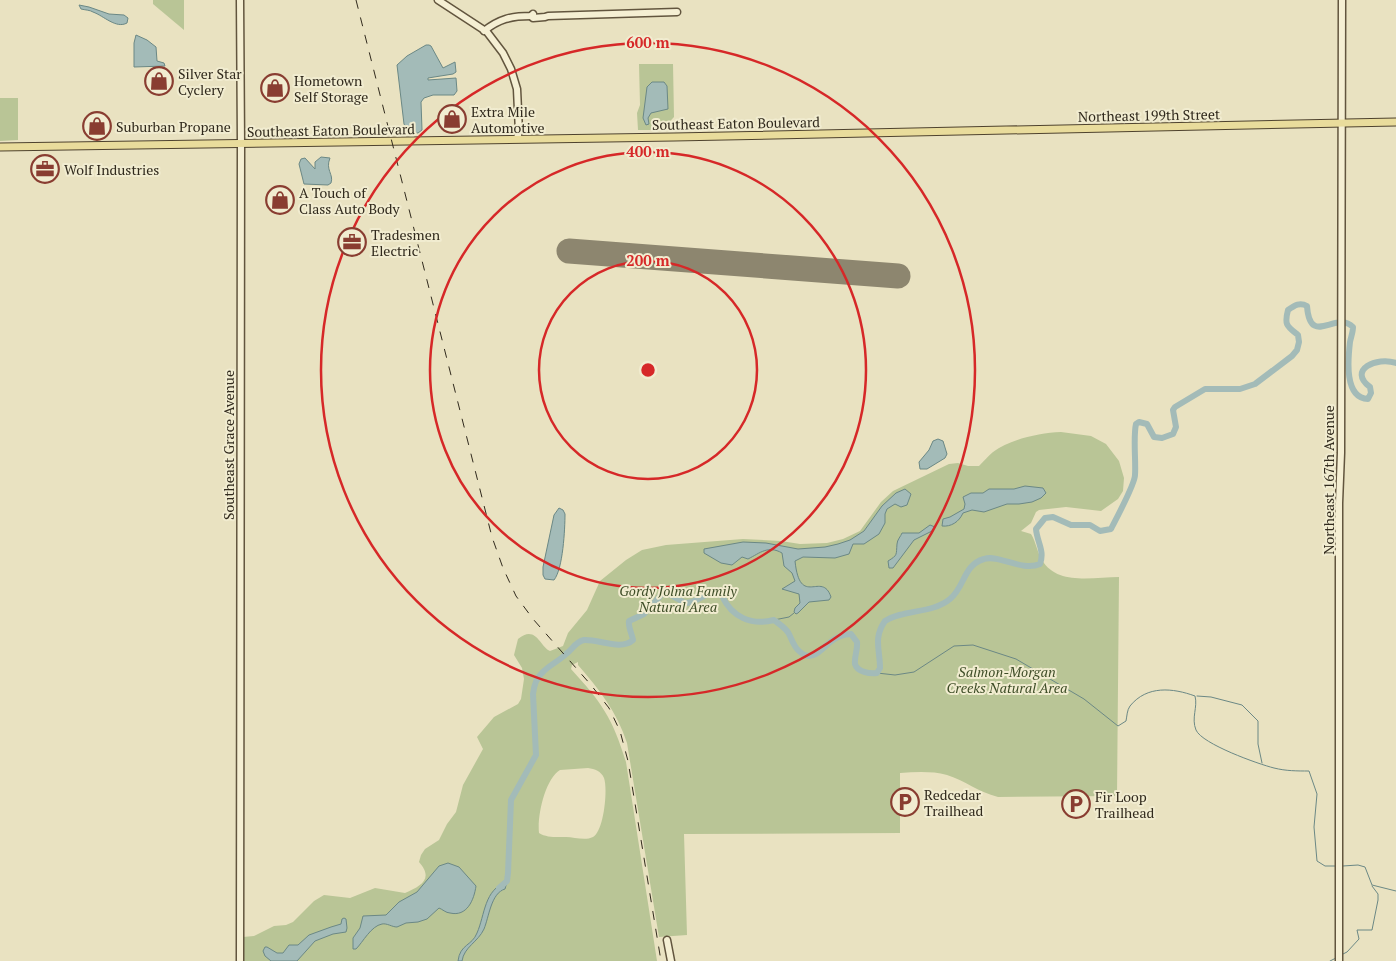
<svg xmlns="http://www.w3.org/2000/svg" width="1396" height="961" font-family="'PT Serif',serif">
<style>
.green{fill:#b9c596;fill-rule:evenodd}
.water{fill:#a3bbb8;stroke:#6b8885}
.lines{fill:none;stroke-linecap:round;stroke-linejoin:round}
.stream{stroke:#6b8885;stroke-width:1}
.river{stroke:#a3bbb8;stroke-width:6}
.runway{stroke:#8d866f;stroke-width:25}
.secondary-casing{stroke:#62553e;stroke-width:9}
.primary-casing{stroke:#4e422e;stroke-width:9}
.secondary{stroke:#f5efd3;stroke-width:6}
.primary{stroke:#e9dc9c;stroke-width:7}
.rail{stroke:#312a1d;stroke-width:1;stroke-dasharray:9 9;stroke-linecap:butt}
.ring{fill:none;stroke:#d62828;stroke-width:2.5}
.labels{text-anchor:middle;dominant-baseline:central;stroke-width:4;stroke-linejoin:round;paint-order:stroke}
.poi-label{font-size:14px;fill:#312a1d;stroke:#f1ecd0;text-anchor:start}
.street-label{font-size:14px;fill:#312a1d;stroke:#f1ecd0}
.park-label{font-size:14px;font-style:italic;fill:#3d4c26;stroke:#f1ecd0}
.centre{fill:#d62828;stroke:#f1ecd0;stroke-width:2.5}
.ring-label{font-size:15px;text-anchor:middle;font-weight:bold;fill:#d62828;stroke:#f1ecd0;stroke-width:4;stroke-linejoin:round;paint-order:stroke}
</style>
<rect width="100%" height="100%" fill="#e9e2c1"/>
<g class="green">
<path d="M 153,0 L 184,0 L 184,30 L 153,4 Z"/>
<path d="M 639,64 L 673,64 L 674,117 L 662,130 L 638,130 L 637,113 L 640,105 Z"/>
<path d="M 0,98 L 18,98 L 18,140 L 0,141 Z"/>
<path d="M 1061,432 L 1091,436 L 1106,444 L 1119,461 L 1124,478 L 1123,491 L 1118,499 L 1101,511 L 1066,507 L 1039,510 L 1036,512 L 1031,523 L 1021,531 L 1031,534 C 1036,542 1037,552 1042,560 C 1057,586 1094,577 1119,577 L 1117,796 L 998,797 C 978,792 966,781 947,775 C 932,771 916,772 900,773 L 900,833 L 684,834 L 687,935 L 659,937 L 627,743 C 617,712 599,689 578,665 L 578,662 L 572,665 L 571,669 C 602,703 612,717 626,762 L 657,961 L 243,961 L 243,937 L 254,936 L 274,926 L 286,925 L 293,922 L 314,901 L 324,895 L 350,898 L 375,888 L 405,893 C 421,886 434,879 419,862 L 421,855 L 425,849 L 439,840 L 447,824 L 456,812 L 463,785 L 483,749 L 477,737 L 494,717 L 518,704 L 521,699 L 524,679 L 522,668 L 514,655 L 518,639 C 536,624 540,647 550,651 L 563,646 L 568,633 L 587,610 L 600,581 L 626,560 L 642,550 L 666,545 L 743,539 L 781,541 L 800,544 L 827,543 L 843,539 L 860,531 L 881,502 L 893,491 L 949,464 L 958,463 L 968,466 L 979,466 C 984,461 988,456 993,452 C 1011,439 1039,433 1061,432 ZM 588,768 C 595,769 601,771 604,778 C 608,789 604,831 593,837 C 585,841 574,837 566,837 C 557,837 547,838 539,833 C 537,816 545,779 560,770 Z"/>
</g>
<g class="water">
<path d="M 79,5 L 89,7 L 109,14 L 124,15 L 128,18 L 127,23 C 116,29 104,16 93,12 C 90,10 85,10 81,9 Z"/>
<path d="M 136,35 L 147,40 L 156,47 L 157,61 L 164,63 L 165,66 L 134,67 L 134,43 Z"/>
<path d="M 426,45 L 429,45 L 431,46 L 443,68 L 455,62 L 456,72 L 453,74 L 428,78 L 428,80 L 456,78 L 457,91 L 454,95 L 433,95 L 424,98 L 421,102 L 422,130 L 418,133 C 411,133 407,130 404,124 L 397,65 L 407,56 Z"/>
<path d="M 652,82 L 664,82 L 667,86 L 668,109 L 651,113 L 648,118 L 649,124 L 646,125 L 643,118 L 647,87 Z"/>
<path d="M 321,157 L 330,158 C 325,170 334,174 331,183 L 328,185 L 304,184 L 299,164 L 301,159 L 305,158 L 315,169 L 315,162 Z"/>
<path d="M 938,439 L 943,441 L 947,454 L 945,458 L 927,469 L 920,469 L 919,462 L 929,450 L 933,441 Z"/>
<path d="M 1025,486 L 1043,488 L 1046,493 L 1041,498 L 1032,502 L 1019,504 L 1007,504 L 984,512 L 972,510 L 963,513 C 959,522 951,527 942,526 L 943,519 L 950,517 L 964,509 L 965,504 L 963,497 L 971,493 L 983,493 L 989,489 L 1014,489 Z"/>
<path d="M 905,489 L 911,494 L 907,505 L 901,507 L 895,504 L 887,509 L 885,514 L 885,523 L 879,534 L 864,544 L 853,544 L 849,554 L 835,558 L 803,557 L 795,561 C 800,609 822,570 831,597 L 829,600 L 809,602 L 798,613 L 796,614 L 794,612 L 795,608 L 800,603 L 799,594 L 782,589 L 795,581 L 792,573 L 784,566 L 782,553 C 768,545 760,553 748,559 L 742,557 L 732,565 L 721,563 L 704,553 L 704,549 L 743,542 L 766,543 L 798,549 L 825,547 L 838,544 L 850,540 L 864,531 L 882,506 L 896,493 Z"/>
<path d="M 559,508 L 563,510 L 565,514 C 565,529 563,569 554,580 L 545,579 L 543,575 L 543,567 L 554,515 Z"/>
<path d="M 930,525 L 935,527 L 932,531 L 914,540 L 893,568 L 889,568 L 888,561 C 898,555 896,555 897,544 C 897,540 901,536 902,533 L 919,533 Z"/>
<path d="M 448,863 L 459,867 L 476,886 C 474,900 467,917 450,913 C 446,913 442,909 439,908 L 427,919 L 418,922 L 406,923 L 397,927 C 392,927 387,923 382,924 C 371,926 363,942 356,949 L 353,949 L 353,938 L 360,928 L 363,916 L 386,915 L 399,902 L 417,892 L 439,866 Z"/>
<path d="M 507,882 L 505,889 C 491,893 489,917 484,929 C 478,942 464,947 462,961 L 458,961 C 460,944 472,946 477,933 C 485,915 484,889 507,882 Z"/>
<path d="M 344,918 L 346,919 L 347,928 L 346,932 L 333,934 L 315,941 L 297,961 L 271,961 L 265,956 L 263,951 L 265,947 L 267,947 L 277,953 L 283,953 L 289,945 L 298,945 L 309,935 L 331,927 L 341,924 L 342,919 Z"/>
</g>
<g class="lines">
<g class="stream">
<path d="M 774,620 L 789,617 L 794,613"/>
<path d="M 877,673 L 895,675 L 914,672 L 954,646 L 973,645 L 1016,659 L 1084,699 L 1118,726 L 1126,721 C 1127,716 1127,710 1130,706 C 1147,685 1173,688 1195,696 C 1198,707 1191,718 1196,730 C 1202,744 1258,764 1274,768 C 1286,771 1297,771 1309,771 L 1317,794 L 1314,827 L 1317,861 L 1325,866 L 1336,866"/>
<path d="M 1197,696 L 1211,697 L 1242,705 L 1258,721 L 1258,744 L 1262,763"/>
<path d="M 1343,866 L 1358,865 L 1365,867 L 1372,885 L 1396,891"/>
<path d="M 1341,955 L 1347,952 L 1359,939 L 1357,930 L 1372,930 L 1378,900 L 1378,894 L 1372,886"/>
<path d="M 1330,961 L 1336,958"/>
</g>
<path class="river" d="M 499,888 L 507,881 L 508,873 L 511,800 L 536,755 L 533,694 C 534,686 536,678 542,673 C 548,666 559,661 566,654 C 573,649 575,642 584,640 C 599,639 621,651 633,640 C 632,634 628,627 629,621 L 644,614 L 663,593 L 667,593 L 685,603 C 700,603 707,587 722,596 C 732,617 751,626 774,620 C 779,624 786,628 789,634 C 792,640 794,647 799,651 C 811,663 821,650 829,643 C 835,638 844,634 851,634 L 857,642 C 858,649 854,657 855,664 C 857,672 870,674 877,673 L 880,668 C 880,650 873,638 885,621 C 904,609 932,614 950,599 C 965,587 963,565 984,559 C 999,554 1022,572 1040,564 C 1045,551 1037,542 1036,529 L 1045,518 L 1053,517 L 1071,525 L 1090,525 L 1100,531 L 1111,529 C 1116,519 1135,484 1135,475 C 1136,461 1133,437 1136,424 L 1139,422 L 1147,424 L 1154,437 L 1162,438 L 1173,434 L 1176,427 L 1173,410 L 1175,407 L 1205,389 L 1240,389 L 1255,384 L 1292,356 L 1297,350 L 1299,342 L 1298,335 C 1287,326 1284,325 1288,310 C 1295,305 1300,302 1307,306 C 1310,348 1336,310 1353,327 C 1353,332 1351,337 1350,342 C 1348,359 1344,398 1368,399 L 1371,393 L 1370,387 C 1347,370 1377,356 1396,363"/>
<path class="runway" d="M 569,251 L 898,276"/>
<defs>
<g id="secondary">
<path d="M 240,0 L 241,144 L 240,961"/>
<path d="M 438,0 L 487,32 L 503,53 L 511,69 L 517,89 L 519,132 L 517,138"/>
<path d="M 531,16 L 533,18 L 545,17 L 548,16 L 677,12"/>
<path d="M 484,31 C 499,19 511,16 531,16 L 533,14"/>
<path d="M 667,940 L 671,961"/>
<path d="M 1339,961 L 1339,503 L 1341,453 L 1342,0"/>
</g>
<path id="primary" d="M 0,147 L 674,137 L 1396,122"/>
</defs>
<use href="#secondary" class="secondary-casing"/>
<use href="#primary" class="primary-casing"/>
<use href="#secondary" class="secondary"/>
<use href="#primary" class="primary"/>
<path class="rail" d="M 356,0 L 492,537 L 503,568 L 516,596 L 533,619 L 591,685 L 609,708 L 620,731 L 628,761 L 661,961"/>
</g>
<g class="ring">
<circle cx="648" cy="370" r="109"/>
<circle cx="648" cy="370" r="218"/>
<circle cx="648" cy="370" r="327"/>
</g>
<defs>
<symbol id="shop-ring" viewBox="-11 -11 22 22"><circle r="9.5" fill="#f1ecd0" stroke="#893d31" stroke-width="1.5"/><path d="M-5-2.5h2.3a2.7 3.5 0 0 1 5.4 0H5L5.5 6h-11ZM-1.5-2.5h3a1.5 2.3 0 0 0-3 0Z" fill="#893d31"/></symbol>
<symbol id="office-ring" viewBox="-11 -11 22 22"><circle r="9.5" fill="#f1ecd0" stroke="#893d31" stroke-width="1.5"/><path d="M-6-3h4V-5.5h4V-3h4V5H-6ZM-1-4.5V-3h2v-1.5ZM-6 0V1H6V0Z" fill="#893d31"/></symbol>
<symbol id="parking-ring" viewBox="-11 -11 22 22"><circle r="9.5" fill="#f1ecd0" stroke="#893d31" stroke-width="1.5"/><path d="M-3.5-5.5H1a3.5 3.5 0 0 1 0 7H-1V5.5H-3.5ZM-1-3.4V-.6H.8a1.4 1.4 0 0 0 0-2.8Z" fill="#893d31"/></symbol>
</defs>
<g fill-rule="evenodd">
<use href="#shop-ring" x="143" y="65" width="32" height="32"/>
<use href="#shop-ring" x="259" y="72" width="32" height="32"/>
<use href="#shop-ring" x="436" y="103" width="32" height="32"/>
<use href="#shop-ring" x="81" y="110" width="32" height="32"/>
<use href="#office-ring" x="29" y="153" width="32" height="32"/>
<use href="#shop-ring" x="264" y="184" width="32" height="32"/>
<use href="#office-ring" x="336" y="226" width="32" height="32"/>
<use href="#parking-ring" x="889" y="786" width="32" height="32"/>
<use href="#parking-ring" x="1060" y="788" width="32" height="32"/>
</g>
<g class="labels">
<g class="poi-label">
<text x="178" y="73">Silver Star<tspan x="178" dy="16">Cyclery</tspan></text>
<text x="294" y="80">Hometown<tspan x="294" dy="16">Self Storage</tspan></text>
<text x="471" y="111">Extra Mile<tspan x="471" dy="16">Automotive</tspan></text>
<text x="116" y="126">Suburban Propane</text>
<text x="64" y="169">Wolf Industries</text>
<text x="299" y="192">A Touch of<tspan x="299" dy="16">Class Auto Body</tspan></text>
<text x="371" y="234">Tradesmen<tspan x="371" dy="16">Electric</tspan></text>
<text x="924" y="794">Redcedar<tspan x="924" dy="16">Trailhead</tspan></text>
<text x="1095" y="796">Fir Loop<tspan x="1095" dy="16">Trailhead</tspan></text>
</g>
<g class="street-label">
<text transform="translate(1149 115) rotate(-1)">Northeast 199th Street</text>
<text transform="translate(736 123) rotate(-1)">Southeast Eaton Boulevard</text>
<text transform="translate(331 130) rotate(-1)">Southeast Eaton Boulevard</text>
<text transform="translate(228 445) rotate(-90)">Southeast Grace Avenue</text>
<text transform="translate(1328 480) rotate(-90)">Northeast 167th Avenue</text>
</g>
<g class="park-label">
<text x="678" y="590">Gordy Jolma Family<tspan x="678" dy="16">Natural Area</tspan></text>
<text x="1007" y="671">Salmon-Morgan<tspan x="1007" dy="16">Creeks Natural Area</tspan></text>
</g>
</g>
<circle cx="648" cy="370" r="8" class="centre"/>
<g class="ring-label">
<text x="648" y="48">600 m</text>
<text x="648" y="157">400 m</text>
<text x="648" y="266">200 m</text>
</g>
</svg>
